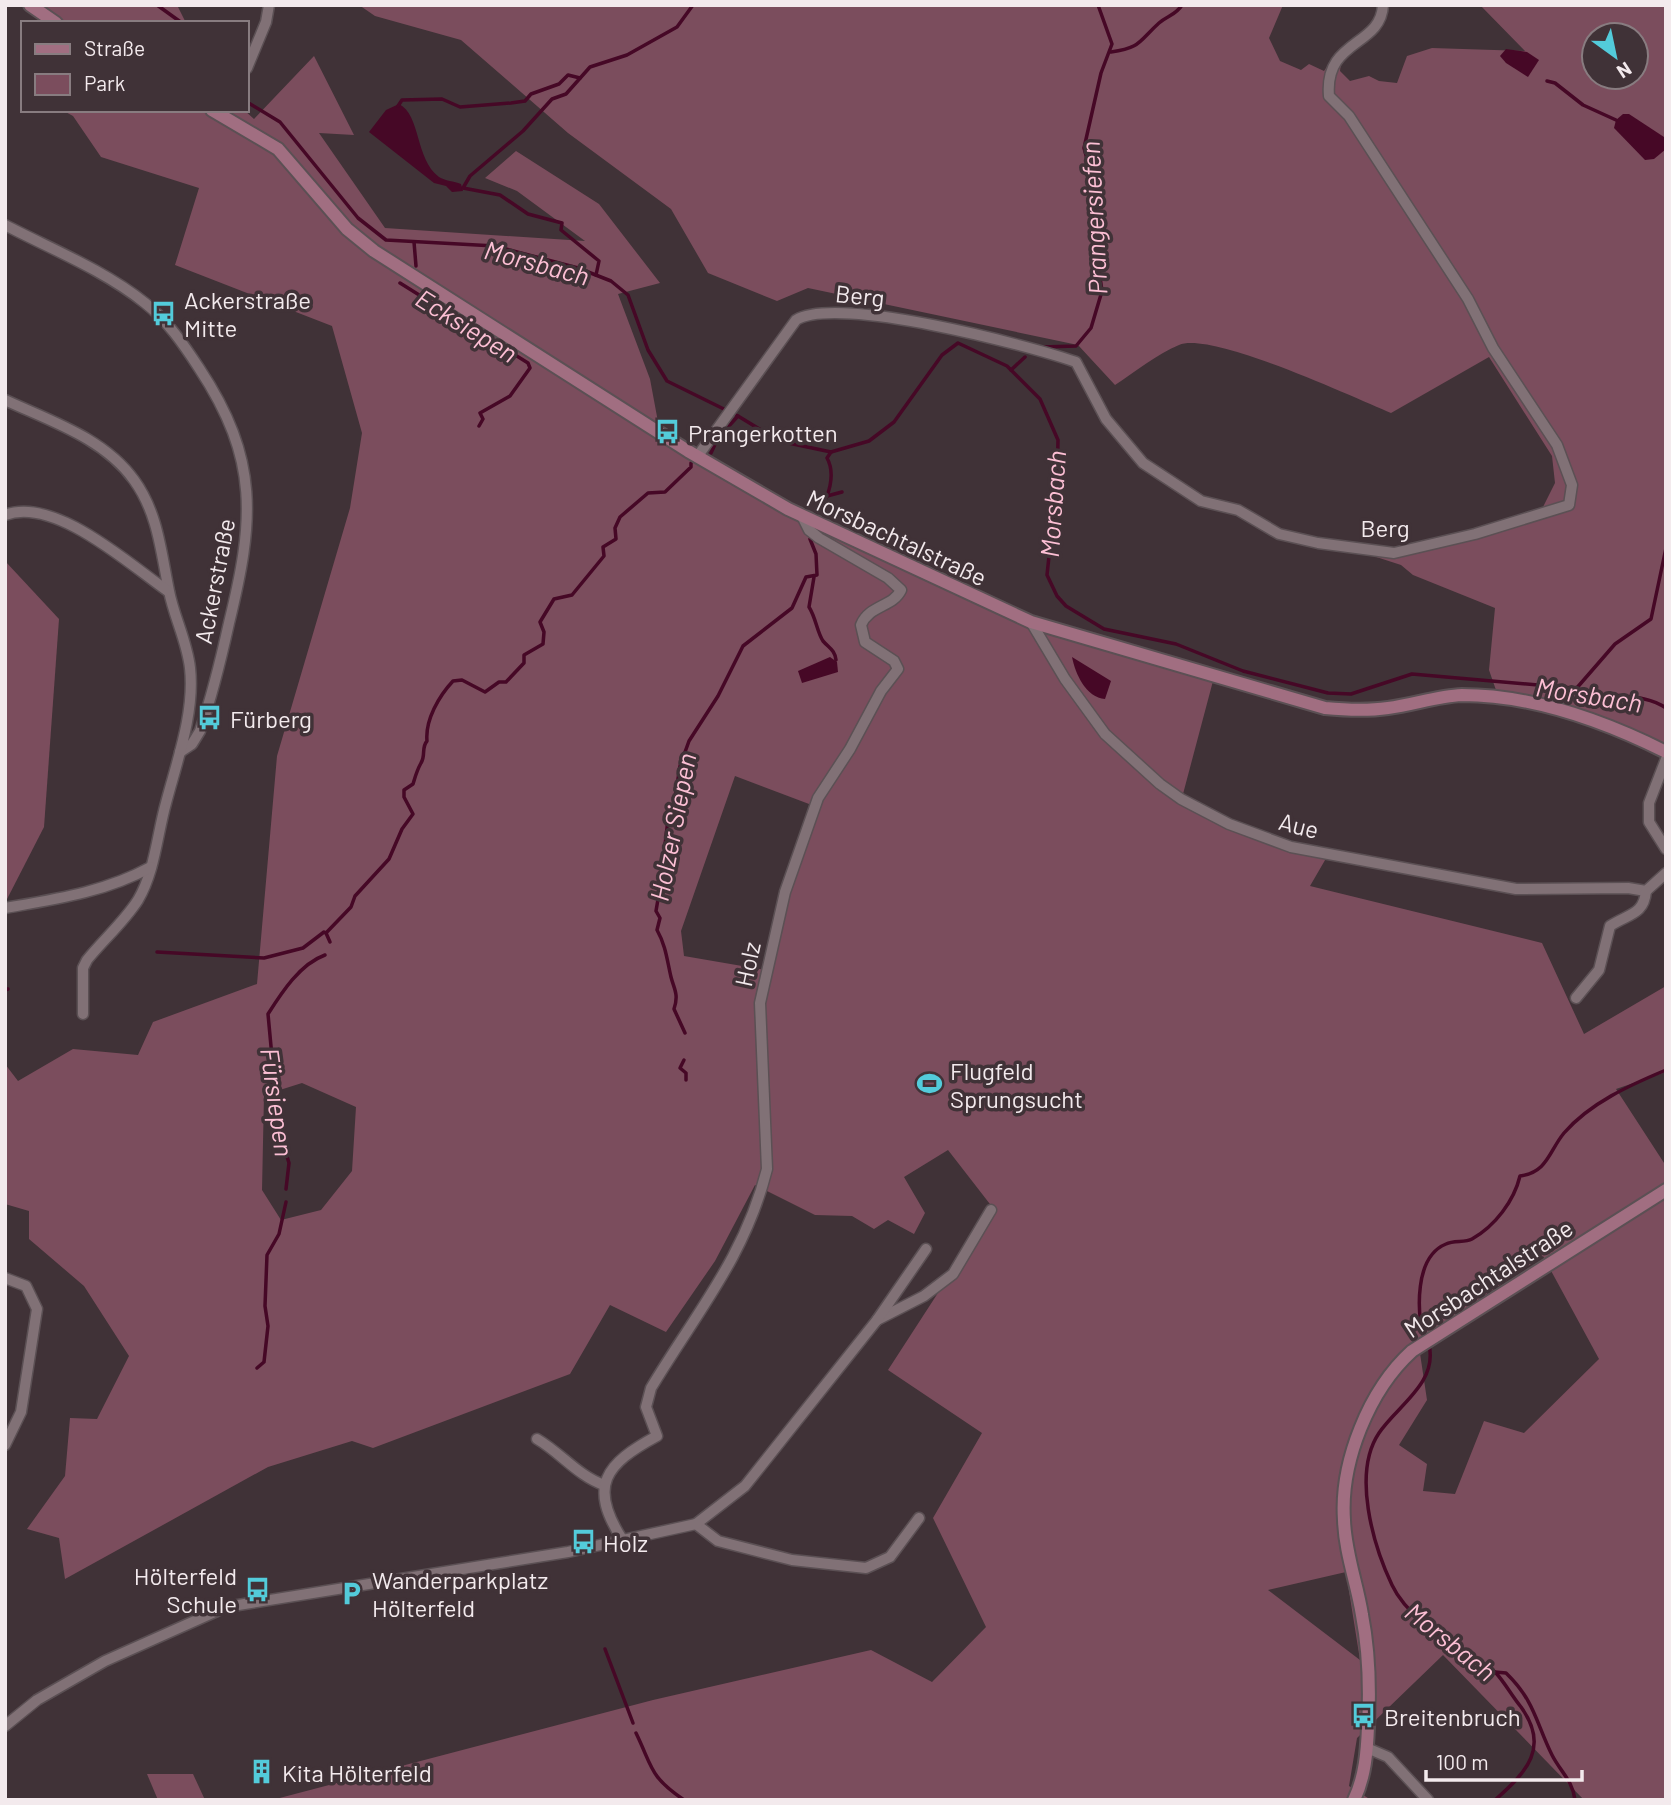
<svg xmlns="http://www.w3.org/2000/svg" width="1671" height="1805" font-family="Barlow,sans-serif">
<style>
.green{fill:#7b4d5d;fill-rule:evenodd}
.water{fill:#460826}
.lines{fill:none;stroke-linecap:round;stroke-linejoin:round}
.stream{stroke:#460826;stroke-width:3.5}
.minor-casing{stroke:#5b5054;stroke-width:13}
.major-casing{stroke:#5b5054;stroke-width:16}
.minor{stroke:#817176;stroke-width:10}
.major{stroke:#a16e81;stroke-width:12}
.labels{text-anchor:middle;dominant-baseline:central;stroke-width:7;stroke-linejoin:round;paint-order:stroke}
.street-label{font-size:24px;fill:#f3eaed;stroke:#403237}
.poi-label{font-size:24px;fill:#f3eaed;stroke:#403237;text-anchor:start}
.water-label{font-size:26px;font-style:italic;fill:#fcbfd4;stroke:#403237}
</style>
<rect width="100%" height="100%" fill="#403237"/>
<g class="green">
<path d="M 38,5 L 177,5 L 186,23 L 65,23 Z"/>
<path d="M 359,5 L 1283,5 L 1269,38 L 1280,61 L 1301,70 L 1309,64 L 1324,71 L 1333,58 L 1341,63 L 1340,71 L 1350,81 L 1369,76 L 1379,81 L 1397,83 L 1407,56 L 1432,48 L 1525,51 L 1480,5 L 1666,5 L 1666,749 L 1497,693 L 1489,670 L 1495,608 L 1413,575 L 1401,565 L 1364,553 L 1395,555 L 1542,509 L 1555,483 L 1552,456 L 1489,357 L 1391,413 C 1354,398 1212,331 1179,345 C 1157,354 1135,372 1115,385 L 1078,345 L 808,288 L 777,301 L 708,273 L 671,209 L 568,133 L 461,40 L 375,16 ZM 1594,35 L 1636,35 L 1636,77 L 1594,77 Z"/>
<path d="M 314,56 L 354,135 L 319,133 L 385,228 L 585,241 L 517,191 L 485,178 L 516,151 L 599,204 L 660,283 L 618,294 L 650,379 L 661,438 L 1029,626 L 1213,681 L 1183,794 L 1228,825 L 1328,855 L 1310,886 L 1542,943 L 1584,1034 L 1666,986 L 1666,1072 L 1616,1089 L 1666,1166 L 1666,1800 L 1584,1800 L 1443,1655 L 1357,1738 L 1349,1786 L 1371,1800 L 272,1800 L 653,1700 L 871,1650 L 932,1682 L 986,1627 L 933,1518 L 982,1433 L 888,1370 L 993,1208 L 948,1150 L 904,1177 L 925,1213 L 914,1234 L 888,1220 L 874,1229 L 852,1216 L 815,1215 L 755,1185 L 715,1261 L 666,1332 L 610,1305 L 570,1374 L 373,1448 L 352,1441 L 268,1467 L 65,1579 L 59,1538 L 27,1529 L 65,1476 L 70,1418 L 97,1419 L 129,1356 L 84,1286 L 29,1239 L 29,1211 L 5,1204 L 5,1064 L 18,1081 L 73,1049 L 138,1055 L 153,1022 L 257,984 L 277,756 L 350,508 L 362,433 L 332,326 L 175,265 L 199,188 L 101,157 L 73,116 L 62,110 L 244,110 L 254,119 ZM 735,776 L 817,807 L 788,891 L 771,971 L 684,956 L 681,931 ZM 302,1083 L 356,1107 L 352,1171 L 321,1210 L 281,1220 L 262,1190 L 264,1095 ZM 1543,1256 L 1599,1359 L 1524,1433 L 1484,1421 L 1455,1494 L 1423,1491 L 1427,1464 L 1399,1445 L 1427,1400 L 1418,1340 ZM 1346,1572 L 1360,1660 L 1268,1590 Z"/>
<path d="M 5,561 L 59,619 L 44,827 L 5,903 Z"/>
<path d="M 147,1774 L 193,1774 L 205,1800 L 158,1800 Z"/>
</g>
<g class="water">
<path d="M 1506,49 L 1527,52 L 1539,60 L 1528,77 L 1506,63 L 1500,56 Z"/>
<path d="M 399,104 C 421,115 415,159 439,177 C 445,181 454,181 461,184 L 463,191 L 452,192 L 446,186 L 434,183 L 369,132 L 386,110 Z"/>
<path d="M 1623,114 L 1629,114 L 1664,137 L 1666,149 L 1654,159 L 1645,160 L 1614,128 L 1616,120 Z"/>
<path d="M 830,657 L 837,662 L 838,672 L 802,683 L 798,671 Z"/>
<path d="M 1072,657 L 1111,681 L 1105,699 C 1086,698 1075,673 1072,657 Z"/>
</g>
<g class="lines">
<g class="stream">
<path d="M 157,5 L 182,23"/>
<path d="M 1111,52 C 1141,48 1139,41 1159,23 C 1167,16 1176,15 1182,5"/>
<path d="M 1547,81 L 1555,83 L 1583,105 L 1616,120"/>
<path d="M 247,102 L 280,122 L 358,218 L 386,240 L 495,246 L 578,268 L 611,281 L 628,295 L 648,350 L 667,381 L 738,416 L 779,441 L 831,452 L 869,441 L 894,422 L 942,355 L 958,343 L 1007,366 L 1040,399 L 1058,440 L 1057,482 L 1047,575 L 1057,596 L 1066,606 L 1104,629 L 1176,644 L 1243,671 L 1328,693 L 1351,694 L 1412,674 L 1572,688 L 1608,698 L 1612,695 C 1631,697 1650,697 1666,708"/>
<path d="M 398,106 L 402,100 L 442,99 L 460,107 L 511,103 L 525,101 L 531,94 L 559,84 L 568,75 L 580,78"/>
<path d="M 414,242 L 416,266"/>
<path d="M 596,275 L 599,261 L 561,230 L 562,223 L 528,214 L 500,195 L 463,188 L 470,176 L 523,131 L 552,99 L 566,94 L 590,67 L 627,55 L 677,27 L 693,5"/>
<path d="M 400,283 L 528,363 L 530,368 L 510,396 L 480,413 L 483,419 L 479,426"/>
<path d="M 1042,347 L 1076,346 L 1091,328 L 1102,291 L 1094,235 L 1098,223 L 1091,192 L 1092,177 L 1084,148 L 1101,73 L 1112,44 L 1098,5"/>
<path d="M 1011,370 L 1025,357"/>
<path d="M 711,453 L 718,438 L 738,416"/>
<path d="M 827,496 L 842,492"/>
<path d="M 818,512 C 829,498 836,474 827,458 L 831,452"/>
<path d="M 814,577 L 809,607 C 816,618 817,632 823,641 C 829,648 835,650 836,660"/>
<path d="M 1575,690 L 1615,644 L 1651,619 L 1666,548"/>
<path d="M 326,933 L 330,942"/>
<path d="M 157,952 L 264,958 L 303,948 L 324,932 L 326,933 L 351,907 L 355,896 L 389,859 L 402,829 L 413,814 L 404,797 L 404,790 L 413,784 C 416,774 417,770 421,763 C 426,755 421,748 427,741 C 425,720 439,696 453,681 L 462,680 L 485,692 L 499,682 L 506,682 L 524,663 L 524,655 L 543,644 L 544,632 L 540,622 L 554,599 L 572,595 L 604,556 L 603,547 L 616,539 L 615,528 L 620,517 L 648,493 L 665,492 L 691,467 L 691,463"/>
<path d="M 5,990 L 8,989"/>
<path d="M 685,1033 L 674,1009 C 679,994 674,989 671,977 C 667,960 666,946 657,930 L 660,918 L 656,911 C 659,891 663,873 670,854 L 665,845 L 669,811 L 674,805 L 680,766 L 689,741 L 718,696 L 743,646 L 792,608 L 806,577 L 817,575 L 816,554 L 810,539"/>
<path d="M 684,1060 L 680,1068 L 686,1073 L 686,1080"/>
<path d="M 286,1189 L 289,1163 L 282,1140 L 282,1117 L 274,1106 L 269,1070 L 272,1057 L 268,1014 C 282,992 300,964 325,955"/>
<path d="M 1424,1338 C 1417,1312 1414,1257 1446,1244 C 1454,1240 1465,1243 1472,1239 C 1495,1226 1514,1201 1520,1176 C 1548,1172 1549,1151 1564,1133 C 1590,1103 1630,1085 1666,1070"/>
<path d="M 1429,1345 C 1438,1383 1397,1406 1379,1433 C 1352,1473 1373,1545 1392,1585 C 1405,1613 1439,1636 1465,1652 C 1474,1659 1488,1665 1496,1673 C 1505,1683 1512,1696 1521,1707 C 1550,1747 1527,1772 1495,1800"/>
<path d="M 257,1368 L 264,1362 L 268,1326 L 265,1306 L 267,1255 L 279,1234 L 286,1202"/>
<path d="M 605,1649 L 633,1723"/>
<path d="M 1495,1672 L 1506,1673 C 1535,1701 1536,1723 1552,1755 C 1560,1771 1573,1781 1575,1800"/>
<path d="M 636,1733 C 653,1768 649,1776 684,1800"/>
</g>
<defs>
<g id="minor">
<path d="M 247,68 L 266,22 L 269,5"/>
<path d="M 5,225 C 51,249 104,270 145,303 C 167,320 184,345 199,368 C 260,460 254,521 229,623 C 221,659 212,696 200,731 L 192,744 L 180,752"/>
<path d="M 5,400 C 50,421 104,438 134,480 C 158,513 161,552 169,591 C 174,617 187,641 190,668 C 195,712 177,761 166,803 C 157,835 155,871 138,900 C 124,922 103,940 87,960 L 83,968 L 83,1014"/>
<path d="M 697,457 L 796,320 C 838,295 1027,345 1076,362 L 1106,419 L 1143,463 L 1201,501 L 1238,510 L 1279,534 L 1318,543 L 1394,553 L 1475,534 L 1569,505 L 1572,485 L 1557,445 L 1493,348 L 1468,299 L 1349,116 L 1329,96 C 1324,39 1381,47 1383,5"/>
<path d="M 5,515 C 55,496 130,565 169,592"/>
<path d="M 1031,622 L 1065,679 L 1105,734 L 1160,784 L 1181,799 L 1229,824 L 1291,847 L 1516,889 L 1628,888 L 1646,891 L 1666,873"/>
<path d="M 1666,759 L 1649,803 L 1649,822 L 1666,849"/>
<path d="M 5,908 C 57,899 105,892 151,867"/>
<path d="M 1576,998 L 1599,970 L 1610,926 C 1628,914 1644,915 1646,891"/>
<path d="M 5,1278 L 26,1286 L 37,1309 L 21,1412 L 5,1445"/>
<path d="M 877,1320 L 924,1296 L 953,1274 L 991,1210"/>
<path d="M 537,1439 C 561,1453 578,1476 604,1485"/>
<path d="M 696,1524 L 718,1541 L 792,1560 L 866,1568 L 890,1557 L 919,1518"/>
<path d="M 622,1539 C 588,1486 605,1464 657,1436 L 646,1407 L 651,1388 C 696,1313 745,1257 767,1169 L 760,1003 L 785,892 L 818,798 L 850,749 L 881,691 L 898,669 L 894,661 L 865,642 L 861,625 C 869,605 893,607 901,590 L 888,578 L 819,538 L 809,530 L 802,516"/>
<path d="M 5,1726 L 37,1700 L 105,1661 L 226,1607 L 568,1552 L 696,1524 L 745,1486 L 877,1320 L 926,1249"/>
<path d="M 1367,1748 L 1388,1757 L 1428,1800"/>
</g>
<g id="major">
<path d="M 30,5 L 56,23"/>
<path d="M 212,110 L 278,149 L 347,229 L 374,251 L 688,451 L 788,509 L 1031,622 L 1325,708 C 1346,710 1367,711 1388,708 C 1413,705 1437,696 1462,695 C 1532,695 1604,721 1666,752"/>
<path d="M 1354,1800 C 1365,1777 1367,1752 1368,1727 C 1370,1690 1369,1651 1362,1615 C 1357,1583 1345,1553 1344,1520 C 1340,1462 1369,1390 1412,1351 L 1666,1190"/>
</g>
</defs>
<use href="#minor" class="minor-casing"/>
<use href="#major" class="major-casing"/>
<use href="#minor" class="minor"/>
<use href="#major" class="major"/>
</g>
<defs>
<symbol id="bus-bare" viewBox="-9 -9 18 18"><path d="M-5-6H5V4H4V6H2V4H-2V6H-4V4H-5ZM-3.5-4V0h7V-4ZM-3.5 1.2v1.5H-2V1.2ZM2 1.2v1.5H3.5V1.2Z" fill="#53cbda" stroke="#403237" stroke-width="2.5" paint-order="stroke"/></symbol>
<symbol id="stadium-bare" viewBox="-9 -9 18 18"><path d="M0-5a6.5 5 0 1 0 0 10a6.5 5 0 1 0 0-10ZM-3.5-1.8h7v3.6h-7Z" fill="#53cbda" stroke="#403237" stroke-width="2.5" paint-order="stroke"/></symbol>
<symbol id="parking-bare" viewBox="-9 -9 18 18"><path d="M-3.5-5.5H1a3.5 3.5 0 0 1 0 7H-1V5.5H-3.5ZM-1-3.4V-.6H.8a1.4 1.4 0 0 0 0-2.8Z" fill="#53cbda" stroke="#403237" stroke-width="2.5" paint-order="stroke"/></symbol>
<symbol id="building-bare" viewBox="-9 -9 18 18"><path d="M-4-6H4V6H1V3H-1V6H-4ZM-2.5-4.3h1.7v1.8h-1.7ZM.8-4.3h1.7v1.8H.8ZM-2.5-1h1.7V.8h-1.7ZM.8-1h1.7V.8H.8Z" fill="#53cbda" stroke="#403237" stroke-width="2.5" paint-order="stroke"/></symbol>
</defs>
<g fill-rule="evenodd">
<use href="#bus-bare" x="146" y="296" width="35" height="35"/>
<use href="#bus-bare" x="650" y="414" width="35" height="35"/>
<use href="#bus-bare" x="192" y="700" width="35" height="35"/>
<use href="#stadium-bare" x="912" y="1066" width="35" height="35"/>
<use href="#bus-bare" x="566" y="1524" width="35" height="35"/>
<use href="#bus-bare" x="240" y="1572" width="35" height="35"/>
<use href="#parking-bare" x="334" y="1576" width="35" height="35"/>
<use href="#bus-bare" x="1346" y="1698" width="35" height="35"/>
<use href="#building-bare" x="244" y="1754" width="35" height="35"/>
</g>
<g class="labels">
<g class="street-label">
<text transform="translate(860 295) rotate(6)">Berg</text>
<text x="1385" y="527">Berg</text>
<text transform="translate(897 537) rotate(25)">Morsbachtalstraße</text>
<text transform="translate(214 581) rotate(-79)">Ackerstraße</text>
<text transform="translate(1299 825) rotate(14)">Aue</text>
<text transform="translate(747 964) rotate(-78)">Holz</text>
<text transform="translate(1488 1278) rotate(-33)">Morsbachtalstraße</text>
</g>
<g class="poi-label">
<text x="184" y="299">Ackerstraße<tspan x="184" dy="28">Mitte</tspan></text>
<text x="688" y="432">Prangerkotten</text>
<text x="230" y="718">Fürberg</text>
<text x="950" y="1070">Flugfeld<tspan x="950" dy="28">Sprungsucht</tspan></text>
<text x="603" y="1542">Holz</text>
<text x="237" y="1575" text-anchor="end">Hölterfeld<tspan x="237" dy="28">Schule</tspan></text>
<text x="372" y="1579">Wanderparkplatz<tspan x="372" dy="28">Hölterfeld</tspan></text>
<text x="1384" y="1716">Breitenbruch</text>
<text x="282" y="1772">Kita Hölterfeld</text>
</g>
<g class="water-label">
<text transform="translate(1093 218) rotate(-93)">Prangersiefen</text>
<text transform="translate(537 262) rotate(15)">Morsbach</text>
<text transform="translate(467 325) rotate(32)">Ecksiepen</text>
<text transform="translate(1052 504) rotate(-86)">Morsbach</text>
<text transform="translate(1589 694) rotate(9)">Morsbach</text>
<text transform="translate(672 827) rotate(-79)">Holzer Siepen</text>
<text transform="translate(278 1102) rotate(82)">Fürsiepen</text>
<text transform="translate(1451 1641) rotate(39)">Morsbach</text>
</g>
</g>
<rect width="1671" height="1805" fill="none" stroke="#f3eaed" stroke-width="14"/>
<rect x="21" y="21" width="228" height="91" fill="#403237" stroke="#887c80" stroke-width="2"/>
<rect x="35" y="44" width="35" height="10" fill="#a16e81" stroke="#887c80" stroke-width="2"/>
<text x="84" y="56" font-size="21" fill="#f3eaed">Straße</text>
<rect x="35" y="74" width="35" height="21" fill="#7b4d5d" stroke="#887c80" stroke-width="2"/>
<text x="84" y="91" font-size="21" fill="#f3eaed">Park</text>
<g transform="translate(1615 56) rotate(147)"><circle r="33" fill="#403237" stroke="#887c80" stroke-width="2"/>
<path d="M0-5L12 26L0 18L-12 26Z" fill="#53cbda"/>
<text y="-10" font-size="19" font-weight="bold" text-anchor="middle" fill="#f3eaed">N</text>
</g>
<path d="M1426 1770v10h156v-10" fill="none" stroke="#f3eaed" stroke-width="3.5"/>
<text x="1436" y="1770" font-size="21" fill="#f3eaed" stroke="#403237" stroke-width="5" paint-order="stroke">100 m</text>
</svg>
